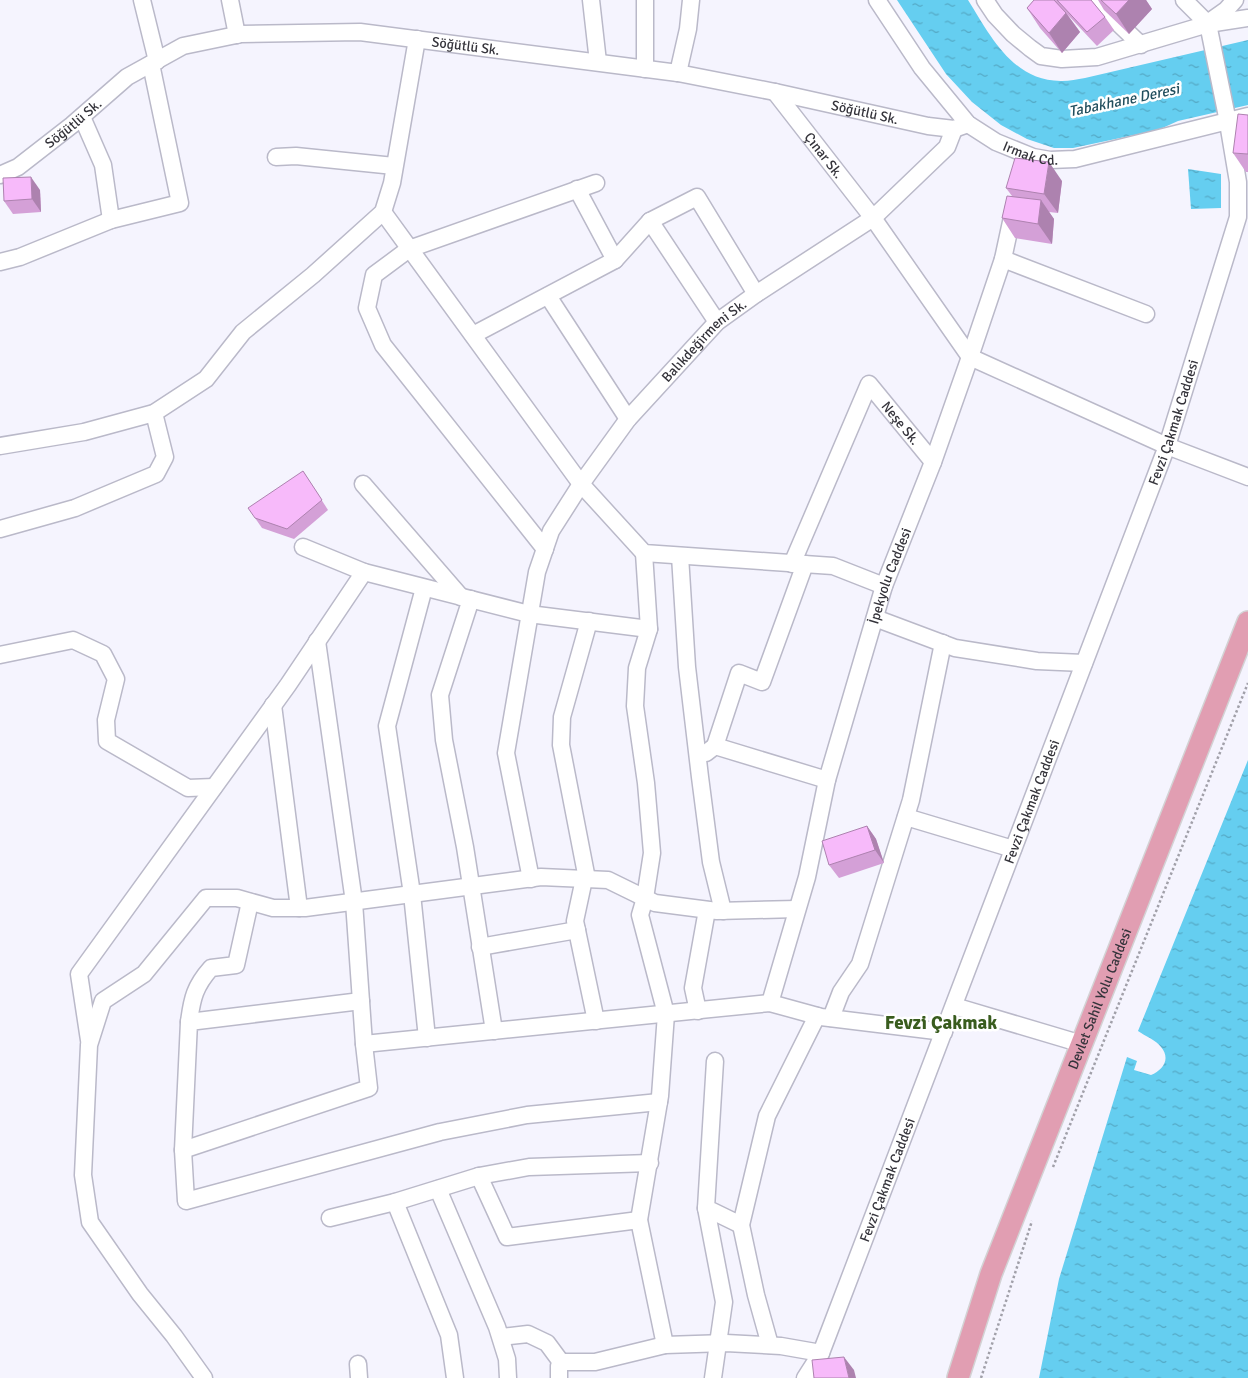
<svg xmlns="http://www.w3.org/2000/svg" width="1248" height="1378" font-family="Signika,sans-serif">
<style>
.water{fill:url(#water-ripples)}
.lines{fill:none;stroke-linecap:round;stroke-linejoin:round}
.minor-casing{stroke:#bab9c9;stroke-width:19}
.major-casing{stroke:#d3d2d4;stroke-width:24}
.path{stroke:#a1a0a9;stroke-width:2.5;stroke-dasharray:2.5 2.5;stroke-linecap:butt}
.minor{stroke:#fff;stroke-width:16}
.major{stroke:#e19eb2;stroke-width:21}
.wall{fill:#d4a0d7}
.shaded-wall{fill:#ad82af}
.building{fill:#f7bafa;stroke:#ad82af}
.labels{text-anchor:middle;dominant-baseline:central;stroke-width:5;stroke-linejoin:round;paint-order:stroke}
.street-label{font-size:14px;fill:#35343b;stroke:#fff}
.water-label{font-size:15px;font-style:italic;fill:#214e5d;stroke:#fff}
.district-label{font-size:19px;font-weight:bold;fill:#395c1e;stroke:#fff}
</style>
<defs>
<pattern id="water-ripples" width="26" height="14" patternUnits="userSpaceOnUse" patternTransform="scale(1.25)"><rect width="26" height="14" fill="#65cef0"/><path d="M2 4q2-2 4 0t4 0M15 11q2-2 4 0t4 0" fill="none" stroke="#54a8c4"/></pattern>
</defs>
<rect width="100%" height="100%" fill="#f5f4fe"/>
<g class="water">
<path d="M 897,0 L 968,0 C 990,35 1013,82 1062,81 C 1070,81 1077,79 1085,78 L 1248,40 L 1248,105 L 1178,121 L 1158,130 L 1073,148 L 1054,148 L 1027,139 L 1001,125 L 972,102 L 946,74 Z"/>
<path d="M 1188,169 L 1221,174 L 1221,208 L 1191,209 Z"/>
<path d="M 1248,760 L 1248,1378 L 1039,1378 L 1059,1279 L 1127,1057 L 1137,1061 L 1134,1070 L 1151,1075 C 1163,1070 1171,1059 1161,1047 C 1156,1040 1145,1036 1138,1031 Z"/>
</g>
<g class="lines">
<defs>
<g id="minor">
<path d="M 142,0 L 157,61"/>
<path d="M 230,0 L 237,35"/>
<path d="M 591,0 L 598,62"/>
<path d="M 645,0 L 645,69"/>
<path id="s1" d="M 877,0 L 922,68 L 968,124 L 996,142 L 1033,157 L 1050,160 L 1075,159 L 1248,116"/>
<path d="M 985,0 L 995,15 L 1013,34 L 1030,48 L 1041,56 L 1062,59 L 1097,57 L 1208,24 L 1248,18"/>
<path d="M 1094,0 L 1141,45"/>
<path d="M 1209,22 L 1226,10 L 1235,0"/>
<path d="M 678,73 L 688,29 L 691,0"/>
<path id="s2" d="M 775,92 L 873,218 L 970,357 L 1167,446 L 1248,477"/>
<path d="M 82,117 L 103,165 L 111,220"/>
<path d="M 276,157 L 296,156 L 394,166"/>
<path id="s3" d="M 0,175 L 18,167 L 72,125 L 127,77 L 183,46 L 241,34 L 360,32 L 678,73 L 775,92 L 928,126 L 954,129 L 968,124"/>
<path d="M 577,189 L 615,260"/>
<path d="M 383,212 L 581,484 L 644,553 L 833,566 L 884,586"/>
<path d="M 650,221 L 717,322"/>
<path d="M 1003,259 L 1146,314"/>
<path d="M 0,262 L 20,257 L 111,220 L 180,203 L 151,64"/>
<path d="M 548,296 L 628,419"/>
<path d="M 473,335 L 615,260 L 650,221 L 697,197 L 756,294"/>
<path d="M 0,446 L 84,432 L 154,413 L 206,379 L 243,332 L 313,275 L 383,212 L 392,183 L 417,39"/>
<path d="M 363,484 L 461,597"/>
<path d="M 0,529 L 75,508 L 156,474 L 165,457 L 154,413"/>
<path d="M 303,547 L 364,572"/>
<path d="M 545,549 L 383,345 L 367,308 L 374,275 L 409,249 L 596,183"/>
<path d="M 644,553 L 649,629 L 637,668 L 635,706 L 646,783 L 652,853 L 645,898 L 640,915 L 666,1014 L 660,1096 L 639,1220 L 665,1345"/>
<path d="M 680,556 L 687,667 L 700,777 L 711,862 L 723,911"/>
<path id="s4" d="M 792,564 L 869,384 L 933,462"/>
<path d="M 424,588 L 387,726 L 412,894 L 427,1038"/>
<path d="M 471,599 L 440,695 L 444,740 L 465,847 L 494,1031"/>
<path d="M 875,618 L 955,648 L 1037,661 L 1084,663"/>
<path d="M 0,655 L 73,640 L 103,654 L 116,679 L 106,720 L 107,741 L 188,788 L 214,787"/>
<path d="M 273,705 L 299,908"/>
<path d="M 715,746 L 739,673 L 762,682 L 805,564"/>
<path d="M 706,753 L 715,746 L 827,780"/>
<path d="M 906,817 L 1013,849"/>
<path id="s5" d="M 531,879 L 506,753 L 537,572 L 551,531 L 581,484 L 628,419 L 717,322 L 756,294 L 873,218 L 947,147 L 954,129"/>
<path d="M 584,879 L 575,921 L 596,1021"/>
<path d="M 587,879 L 561,745 L 562,717 L 589,621"/>
<path d="M 480,947 L 577,930"/>
<path d="M 361,1001 L 189,1022 L 183,1150 L 186,1201 L 440,1132 L 527,1115 L 659,1102"/>
<path id="s6" d="M 770,1003 L 807,877 L 827,780 L 884,586 L 933,462 L 970,357 L 1003,259 L 1014,208"/>
<path d="M 954,1006 L 1082,1044"/>
<path d="M 698,1011 L 693,988 L 707,910"/>
<path d="M 831,1018 L 841,992 L 860,964 L 911,800 L 943,643"/>
<path d="M 189,1022 C 192,998 195,986 211,968 L 236,965 L 250,902"/>
<path d="M 89,1040 L 79,974 L 288,685 L 364,572 L 529,614 L 649,629"/>
<path d="M 364,1044 L 770,1003 L 821,1017 L 944,1032"/>
<path d="M 715,1061 L 706,1208 L 741,1225"/>
<path d="M 183,1150 L 369,1088 L 364,1044 L 354,902 L 317,641"/>
<path d="M 479,1176 L 507,1237 L 639,1220"/>
<path d="M 438,1189 L 497,1327 L 507,1359 L 508,1378"/>
<path d="M 395,1202 L 449,1335 L 455,1378"/>
<path d="M 706,1208 L 724,1302 L 713,1378"/>
<path d="M 330,1218 L 395,1202 L 479,1176 L 529,1167 L 650,1163"/>
<path d="M 501,1337 L 528,1334 L 547,1343 L 561,1362"/>
<path d="M 770,1345 L 756,1295 L 741,1225 L 767,1116 L 817,1016"/>
<path d="M 358,1364 L 359,1378"/>
<path d="M 204,1378 L 174,1336 L 140,1294 L 90,1222 L 83,1175 L 89,1045 L 103,1001 L 144,974 L 206,898 L 237,898 L 273,908 L 305,908 L 541,877 L 608,880 L 655,903 L 717,911 L 797,909"/>
<path d="M 559,1378 L 559,1366 L 561,1362 L 595,1362 L 665,1345 L 726,1343 L 781,1346 L 821,1353"/>
<path id="s7" d="M 805,1378 L 821,1353 L 1167,446 L 1238,217 L 1238,182 L 1227,117 L 1208,24 L 1184,0"/>
</g>
<g id="major">
<path id="s8" d="M 958,1378 L 991,1274 L 1248,622"/>
</g>
</defs>
<use href="#minor" class="minor-casing"/>
<use href="#major" class="major-casing"/>
<g class="path">
<path d="M 1053,1167 L 1248,683"/>
<path d="M 981,1378 L 1032,1221"/>
</g>
<use href="#minor" class="minor"/>
<use href="#major" class="major"/>
</g>
<g class="wall">
<path d="M 1034,0 L 1091,0 L 1105,17 L 1114,30 L 1097,46 L 1067,14 L 1080,32 L 1062,53 L 1040,28 L 1027,8 Z"/>
<path d="M 1098,0 L 1146,0 L 1152,9 L 1129,34 L 1104,10 Z"/>
<path d="M 1233,153 L 1248,154 L 1248,172 L 1246,172 Z"/>
<path d="M 1062,181 L 1058,213 L 1049,212 L 1054,219 L 1052,244 L 1015,238 L 1002,218 L 1012,196 L 1006,188 Z"/>
<path d="M 40,190 L 41,212 L 13,214 L 4,201 Z"/>
<path d="M 303,471 L 328,510 L 294,539 L 262,528 L 255,518 Z"/>
<path d="M 867,826 L 876,839 L 884,863 L 839,878 L 829,865 Z"/>
</g>
<g class="shaded-wall">
<path d="M 1129,0 L 1146,0 L 1152,9 L 1129,34 L 1116,14 Z"/>
<path d="M 1066,13 L 1080,32 L 1062,53 L 1049,33 Z"/>
<path d="M 1049,162 L 1062,181 L 1058,213 L 1044,194 Z"/>
<path d="M 31,177 L 40,190 L 41,212 L 32,199 Z"/>
<path d="M 1041,200 L 1054,219 L 1052,244 L 1038,224 Z"/>
<path d="M 867,826 L 876,839 L 884,863 L 875,850 Z"/>
<path d="M 844,1357 L 854,1370 L 856,1378 L 849,1378 Z"/>
</g>
<g class="building">
<path d="M 1034,0 L 1054,0 L 1066,13 L 1049,33 L 1027,8 Z"/>
<path d="M 1057,0 L 1091,0 L 1105,17 L 1087,32 Z"/>
<path d="M 1101,0 L 1129,0 L 1116,14 Z"/>
<path d="M 1238,114 L 1248,115 L 1248,154 L 1233,153 Z"/>
<path d="M 1015,158 L 1049,162 L 1044,194 L 1006,188 Z"/>
<path d="M 31,177 L 32,199 L 4,201 L 3,178 Z"/>
<path d="M 1007,196 L 1041,200 L 1038,224 L 1002,218 Z"/>
<path d="M 303,471 L 322,500 L 287,529 L 255,518 L 248,508 Z"/>
<path d="M 867,826 L 875,850 L 829,865 L 822,841 Z"/>
<path d="M 844,1357 L 849,1378 L 814,1378 L 812,1360 Z"/>
</g>
<g class="labels">
<g class="street-label">
<text stroke="none"><textPath href="#s3" startOffset="510">Söğütlü Sk.</textPath></text>
<text stroke="none"><textPath href="#s3" startOffset="915">Söğütlü Sk.</textPath></text>
<text stroke="none"><textPath href="#s3" startOffset="90">Söğütlü Sk.</textPath></text>
<text stroke="none"><textPath href="#s1" startOffset="224">Irmak Cd.</textPath></text>
<text stroke="none"><textPath href="#s2" startOffset="80">Çınar Sk.</textPath></text>
<text stroke="none"><textPath href="#s5" startOffset="601">Balıkdeğirmeni Sk.</textPath></text>
<text stroke="none"><textPath href="#s7" startOffset="1025">Fevzi Çakmak Caddesi</textPath></text>
<text stroke="none"><textPath href="#s4" startOffset="246">Neşe Sk.</textPath></text>
<text stroke="none"><textPath href="#s6" startOffset="444">İpekyolu Caddesi</textPath></text>
<text stroke="none"><textPath href="#s7" startOffset="620">Fevzi Çakmak Caddesi</textPath></text>
<text stroke="none"><textPath href="#s8" startOffset="405">Devlet Sahil Yolu Caddesi</textPath></text>
<text stroke="none"><textPath href="#s7" startOffset="215">Fevzi Çakmak Caddesi</textPath></text>
</g>
<g class="water-label">
<text transform="translate(1124 100) rotate(-12)">Tabakhane Deresi</text>
</g>
<g class="district-label">
<text x="941" y="1023">Fevzi Çakmak</text>
</g>
</g>
</svg>
